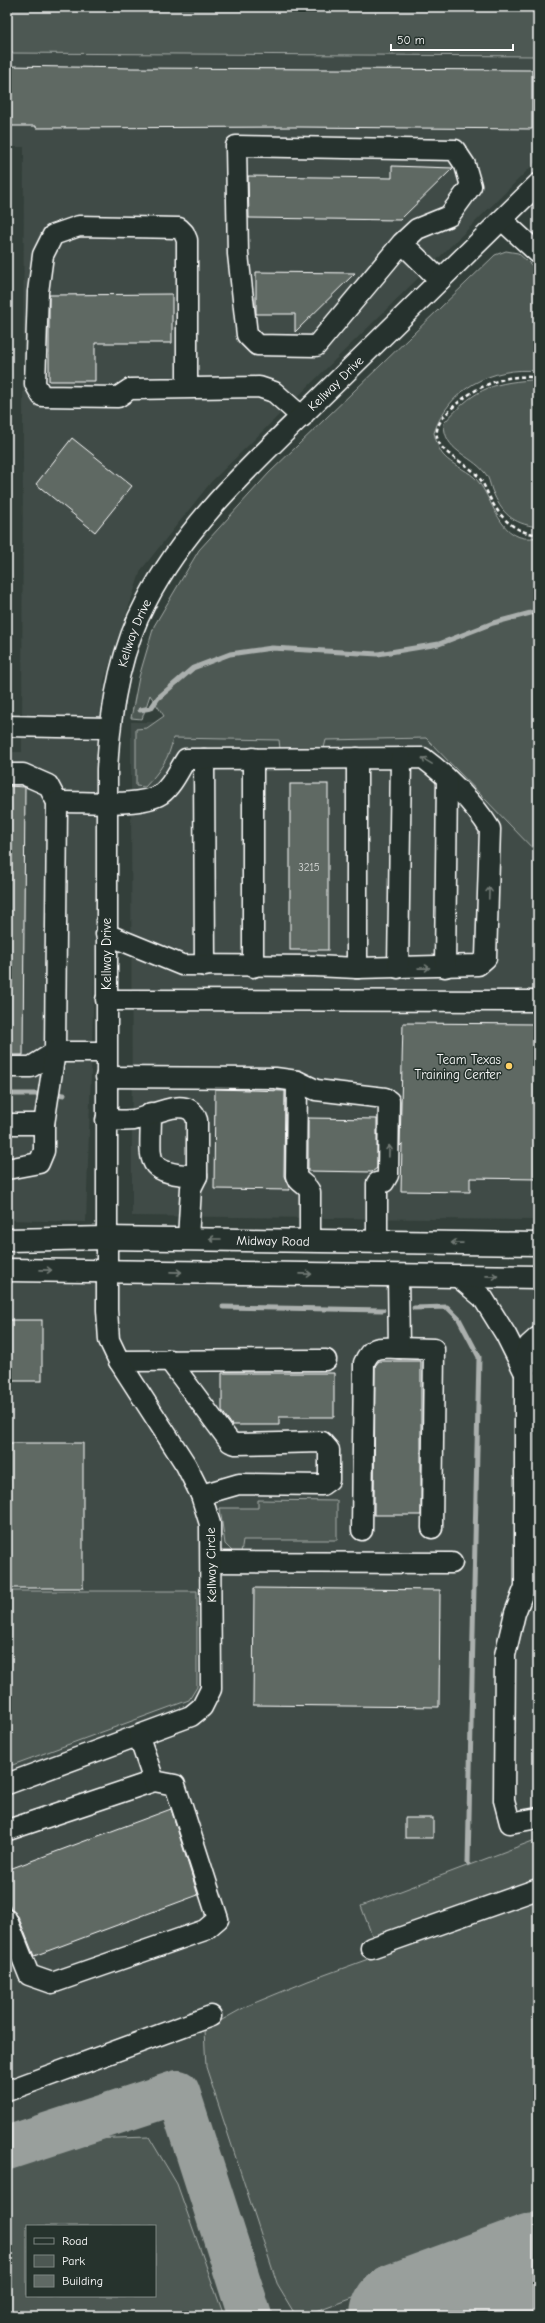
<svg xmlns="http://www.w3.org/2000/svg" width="545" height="2323" font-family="'Comic Neue',sans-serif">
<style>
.built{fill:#404c47;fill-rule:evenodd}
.green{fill:#4d5853;stroke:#a6aca9;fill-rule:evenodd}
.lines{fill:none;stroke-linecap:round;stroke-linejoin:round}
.stream{stroke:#abb0ae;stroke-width:5}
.taxiway{stroke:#999f9c;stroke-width:44}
.runway{stroke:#999f9c;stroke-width:110}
.building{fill:#5f6964;stroke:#fff}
.minor-casing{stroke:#fff;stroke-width:23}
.major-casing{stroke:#fff;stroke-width:25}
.path{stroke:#fff;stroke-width:2.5;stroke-dasharray:4 3;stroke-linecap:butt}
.minor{stroke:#26332d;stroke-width:20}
.major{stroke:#26332d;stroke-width:22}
.oneway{stroke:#727a76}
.poi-dot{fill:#ffd166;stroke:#26332d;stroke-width:1.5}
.labels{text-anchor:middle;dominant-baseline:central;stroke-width:3;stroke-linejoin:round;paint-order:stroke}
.number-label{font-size:11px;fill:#d7dad8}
.street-label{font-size:13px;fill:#fff;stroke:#26332d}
.poi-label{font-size:13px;fill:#fff;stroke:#26332d;text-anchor:end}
</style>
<rect width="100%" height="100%" fill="#333f3a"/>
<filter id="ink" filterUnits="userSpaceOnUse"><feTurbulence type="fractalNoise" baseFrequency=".025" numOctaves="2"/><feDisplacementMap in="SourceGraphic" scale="8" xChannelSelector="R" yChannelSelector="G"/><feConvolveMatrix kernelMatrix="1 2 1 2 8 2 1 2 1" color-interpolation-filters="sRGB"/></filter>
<g filter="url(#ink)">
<g class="built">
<path d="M 7,53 L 538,56 L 538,160 L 211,482 L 141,570 L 104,681 L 86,1222 L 7,1220 L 7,752 L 22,752 L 24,147 L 7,147 Z"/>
<path d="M 131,722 L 538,725 L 538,1220 L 132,1216 Z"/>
<path d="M 7,1283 L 538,1289 L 538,2316 L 7,2316 ZM 27,2226 L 155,2226 L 155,2296 L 27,2296 Z"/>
</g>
<g class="green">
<path d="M 7,7 L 538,7 L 538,56 L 7,53 Z"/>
<path d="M 506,251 L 518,253 L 538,271 L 538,371 C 492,366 448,389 434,433 C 436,440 439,451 444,456 C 452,465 465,469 474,477 C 494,495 498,547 538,537 L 538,854 L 426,738 L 326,740 L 324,748 L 280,749 L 279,740 L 173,738 C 170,758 159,772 145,787 L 136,786 L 136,729 L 147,728 L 164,716 L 150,695 L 142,719 L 131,718 L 139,677 L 154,626 L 199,550 L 269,473 L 495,255 Z"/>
<path d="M 532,380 L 538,382 L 537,527 C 512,523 502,514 492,490 C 490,485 489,477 485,473 C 470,454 444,452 444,423 C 473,391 488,383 532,380 Z"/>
<path d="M 258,1500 L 337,1501 L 337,1540 L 243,1540 L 241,1553 L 233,1552 L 225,1544 L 220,1508 L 258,1508 Z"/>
<path d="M 7,1591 L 197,1591 L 197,1687 L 189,1700 L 7,1767 Z"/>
<path d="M 538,1839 L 538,1882 L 374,1941 L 361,1906 Z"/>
<path d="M 538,1897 L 538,2229 L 305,2316 L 296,2316 L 278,2286 L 206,2067 L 204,2030 L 247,2006 L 308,1981 Z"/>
<path d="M 149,2137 L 177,2184 L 224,2316 L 7,2316 L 7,2168 L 86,2139 ZM 27,2226 L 155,2226 L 155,2296 L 27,2296 Z"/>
<path d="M 538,2306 L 538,2316 L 511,2316 Z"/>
</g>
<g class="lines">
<g class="stream">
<path d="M 140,710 L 151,708 L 158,698 L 193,668 L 230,654 L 272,648 L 378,654 L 439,644 L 493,623 L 538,611"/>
<path d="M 7,1094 L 38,1094"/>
<path d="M 57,1094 L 64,1095"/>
<path d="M 223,1307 L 383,1310"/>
<path d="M 414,1308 L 447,1307 L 459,1319 L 479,1357 L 468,1863"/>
</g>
<path class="taxiway" d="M 7,2148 L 178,2092 L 250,2316"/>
<path class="runway" d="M 405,2316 L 538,2267"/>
</g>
<g class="building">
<path d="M 7,66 L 132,68 L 532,70 L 532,129 L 299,127 L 36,128 L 36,126 L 7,126 Z"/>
<path d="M 392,166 L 453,168 L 400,220 L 249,218 L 248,176 L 392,178 Z"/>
<path d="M 256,272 L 355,273 L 295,332 L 295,314 L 256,314 Z"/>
<path d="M 172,294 L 172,343 L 95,343 L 95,381 L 49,381 L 49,295 Z"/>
<path d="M 72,438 L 132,486 L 95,532 L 36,484 Z"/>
<rect x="290" y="784" width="38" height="166"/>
<path d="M 7,786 L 25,787 L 23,1055 L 7,1055 Z"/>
<path d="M 403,1023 L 538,1024 L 538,1179 L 470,1178 L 470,1192 L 401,1191 L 402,1144 L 400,1146 Z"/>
<path d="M 215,1089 L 285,1091 L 284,1176 L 290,1190 L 214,1189 Z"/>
<path d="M 308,1118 L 377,1119 L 377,1168 L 372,1172 L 308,1171 Z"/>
<rect x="7" y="1320" width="35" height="61"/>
<path d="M 379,1361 L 421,1361 L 421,1515 L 374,1515 L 375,1366 Z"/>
<path d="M 222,1373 L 334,1373 L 334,1417 L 279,1417 L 279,1425 L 232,1425 L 222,1411 Z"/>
<rect x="7" y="1443" width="76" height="145"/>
<path d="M 254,1588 L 440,1590 L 439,1707 L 253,1705 Z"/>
<path d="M 171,1809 L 198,1895 L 34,1956 L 18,1916 L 11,1910 L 7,1899 L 7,1870 Z"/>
<rect x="405" y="1818" width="28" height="20"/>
</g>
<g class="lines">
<defs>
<g id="minor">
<path d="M 502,220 L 538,253"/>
<path d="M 402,243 L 316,346 L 257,345 L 247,335 L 238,254 L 236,146 L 455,150 L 465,165 L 471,186 L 449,216 L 417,229 L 402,243 L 440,280"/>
<path d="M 187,388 L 187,240 L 184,233 L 179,228 L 79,226 L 53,235 L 43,255 L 38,292 L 35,384 L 42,396 L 118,397 L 130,389 L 259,387 L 274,392 L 302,417"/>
<path d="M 7,726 L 109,728"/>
<path d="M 204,759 L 205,966"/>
<path d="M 7,774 L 23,774 L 48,785 L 57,802 L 55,1052 L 31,1067 L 7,1067"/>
<path d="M 57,802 C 83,801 140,808 161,794 C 172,786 179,770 186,759 L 423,758 C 446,775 475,804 490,829 L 486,958 L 478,965 L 357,968 L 315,966 L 182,965 L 106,934"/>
<path d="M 253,967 L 253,758"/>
<path d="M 445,967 L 447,779"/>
<path d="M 357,968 L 357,758"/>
<path d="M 398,968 L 401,758"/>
<path d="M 106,1000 L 538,1001"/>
<path d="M 106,1077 L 275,1078 L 297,1081 L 316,1090 L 385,1098 L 389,1101 L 388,1175 L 384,1182 L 377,1183 L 377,1241"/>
<path d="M 297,1081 L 296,1176 C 300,1184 307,1184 310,1192 L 310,1240"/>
<path d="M 151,1113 C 151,1161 141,1173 197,1176"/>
<path d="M 106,1120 C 115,1120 125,1121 134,1120 C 150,1117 189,1093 197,1120 L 197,1176 L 191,1188 L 188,1239"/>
<path d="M 7,1124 L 44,1124"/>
<path d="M 7,1169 L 39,1163 L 44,1151 L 44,1124 L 55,1052 L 106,1052"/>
<path d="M 457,1276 L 483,1298 L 506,1335 L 525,1373"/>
<path d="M 538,1337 L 529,1345 L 525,1357 L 525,1587 L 515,1613 L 505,1655 L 504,1800 L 510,1823 L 538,1818"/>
<path d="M 399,1348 L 434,1349 L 432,1528"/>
<path d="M 169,1360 L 230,1442 L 236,1444 L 322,1442 L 329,1450 L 329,1480 L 322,1485 L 239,1484 L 201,1495"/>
<path d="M 119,1361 L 326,1360"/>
<path d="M 362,1530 L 364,1363 C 372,1344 381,1348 399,1348 L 398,1275"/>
<path d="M 212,1562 L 452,1563"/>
<path id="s1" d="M 7,1784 L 191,1716 L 202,1707 L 211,1689 L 210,1524 L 201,1495 L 186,1465 L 119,1361 L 109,1340 L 107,1310 L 107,769 C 110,713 119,652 146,602 C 188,521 257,460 321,397 C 393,326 466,255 538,184"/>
<path d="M 8,1830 L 154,1781"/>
<path d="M 7,1920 L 29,1975 L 52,1983 L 205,1930 L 218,1919 L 175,1785 L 154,1781 L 139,1737"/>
<path d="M 371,1948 L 538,1889"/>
<path d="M 7,2091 L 211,2016"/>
</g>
<g id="major">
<path id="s2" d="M 7,1240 L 106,1238 L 538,1244"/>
<path d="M 7,1270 L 538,1277"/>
</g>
</defs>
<use href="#minor" class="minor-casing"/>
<use href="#major" class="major-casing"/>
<path class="path" d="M 538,378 C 505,372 472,388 450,410 C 443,417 435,426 437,437 C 440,454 465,462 476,474 C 484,482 486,491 491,500 C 501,519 517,534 538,534"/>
<use href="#minor" class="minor"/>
<use href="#major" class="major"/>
</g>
<defs><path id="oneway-shaft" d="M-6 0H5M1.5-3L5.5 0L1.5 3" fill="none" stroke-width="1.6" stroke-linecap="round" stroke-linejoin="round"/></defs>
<g class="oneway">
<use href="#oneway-shaft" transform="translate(427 761) rotate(-149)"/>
<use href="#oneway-shaft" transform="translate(489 893) rotate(-88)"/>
<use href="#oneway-shaft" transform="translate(424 968) rotate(-1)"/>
<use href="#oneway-shaft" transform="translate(389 1151) rotate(-89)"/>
<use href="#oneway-shaft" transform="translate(215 1239) rotate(-180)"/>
<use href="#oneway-shaft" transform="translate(457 1243) rotate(-179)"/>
<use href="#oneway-shaft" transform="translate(46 1270) rotate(1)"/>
<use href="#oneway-shaft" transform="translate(176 1272) rotate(1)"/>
<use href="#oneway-shaft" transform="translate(306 1274) rotate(1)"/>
<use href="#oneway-shaft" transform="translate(492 1276) rotate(1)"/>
</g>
</g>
<circle class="poi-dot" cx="509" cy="1066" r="4"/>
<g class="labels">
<g class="number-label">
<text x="309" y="867">3215</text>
</g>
<g class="street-label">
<text stroke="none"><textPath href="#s1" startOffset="1641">Kellway Drive</textPath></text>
<text stroke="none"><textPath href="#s1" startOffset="1317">Kellway Drive</textPath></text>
<text transform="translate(106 954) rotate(-90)">Kellway Drive</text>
<text stroke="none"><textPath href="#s2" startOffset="266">Midway Road</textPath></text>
<text transform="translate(211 1565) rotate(-91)">Kellway Circle</text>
</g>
<g class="poi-label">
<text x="501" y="1059">Team Texas<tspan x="501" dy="15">Training Center</tspan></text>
</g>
</g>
<rect width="545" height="2323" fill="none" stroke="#26332d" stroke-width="24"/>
<rect x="12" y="12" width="521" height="2299" fill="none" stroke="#fff" stroke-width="1.5" filter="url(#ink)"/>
<rect x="26" y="2225" width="130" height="72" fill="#26332d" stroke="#7d8581"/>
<rect x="34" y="2238" width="20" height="6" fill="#26332d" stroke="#7d8581"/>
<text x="62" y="2245" font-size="12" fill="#ffffff">Road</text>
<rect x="34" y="2255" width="20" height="12" fill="#4d5853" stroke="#7d8581"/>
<text x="62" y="2265" font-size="12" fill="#ffffff">Park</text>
<rect x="34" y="2275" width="20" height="12" fill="#5f6964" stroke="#7d8581"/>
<text x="62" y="2285" font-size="12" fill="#ffffff">Building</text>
<path d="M391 44v6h122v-6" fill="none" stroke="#ffffff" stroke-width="2"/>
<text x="397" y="44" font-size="12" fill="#ffffff" stroke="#26332d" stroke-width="3" paint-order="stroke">50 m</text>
</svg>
